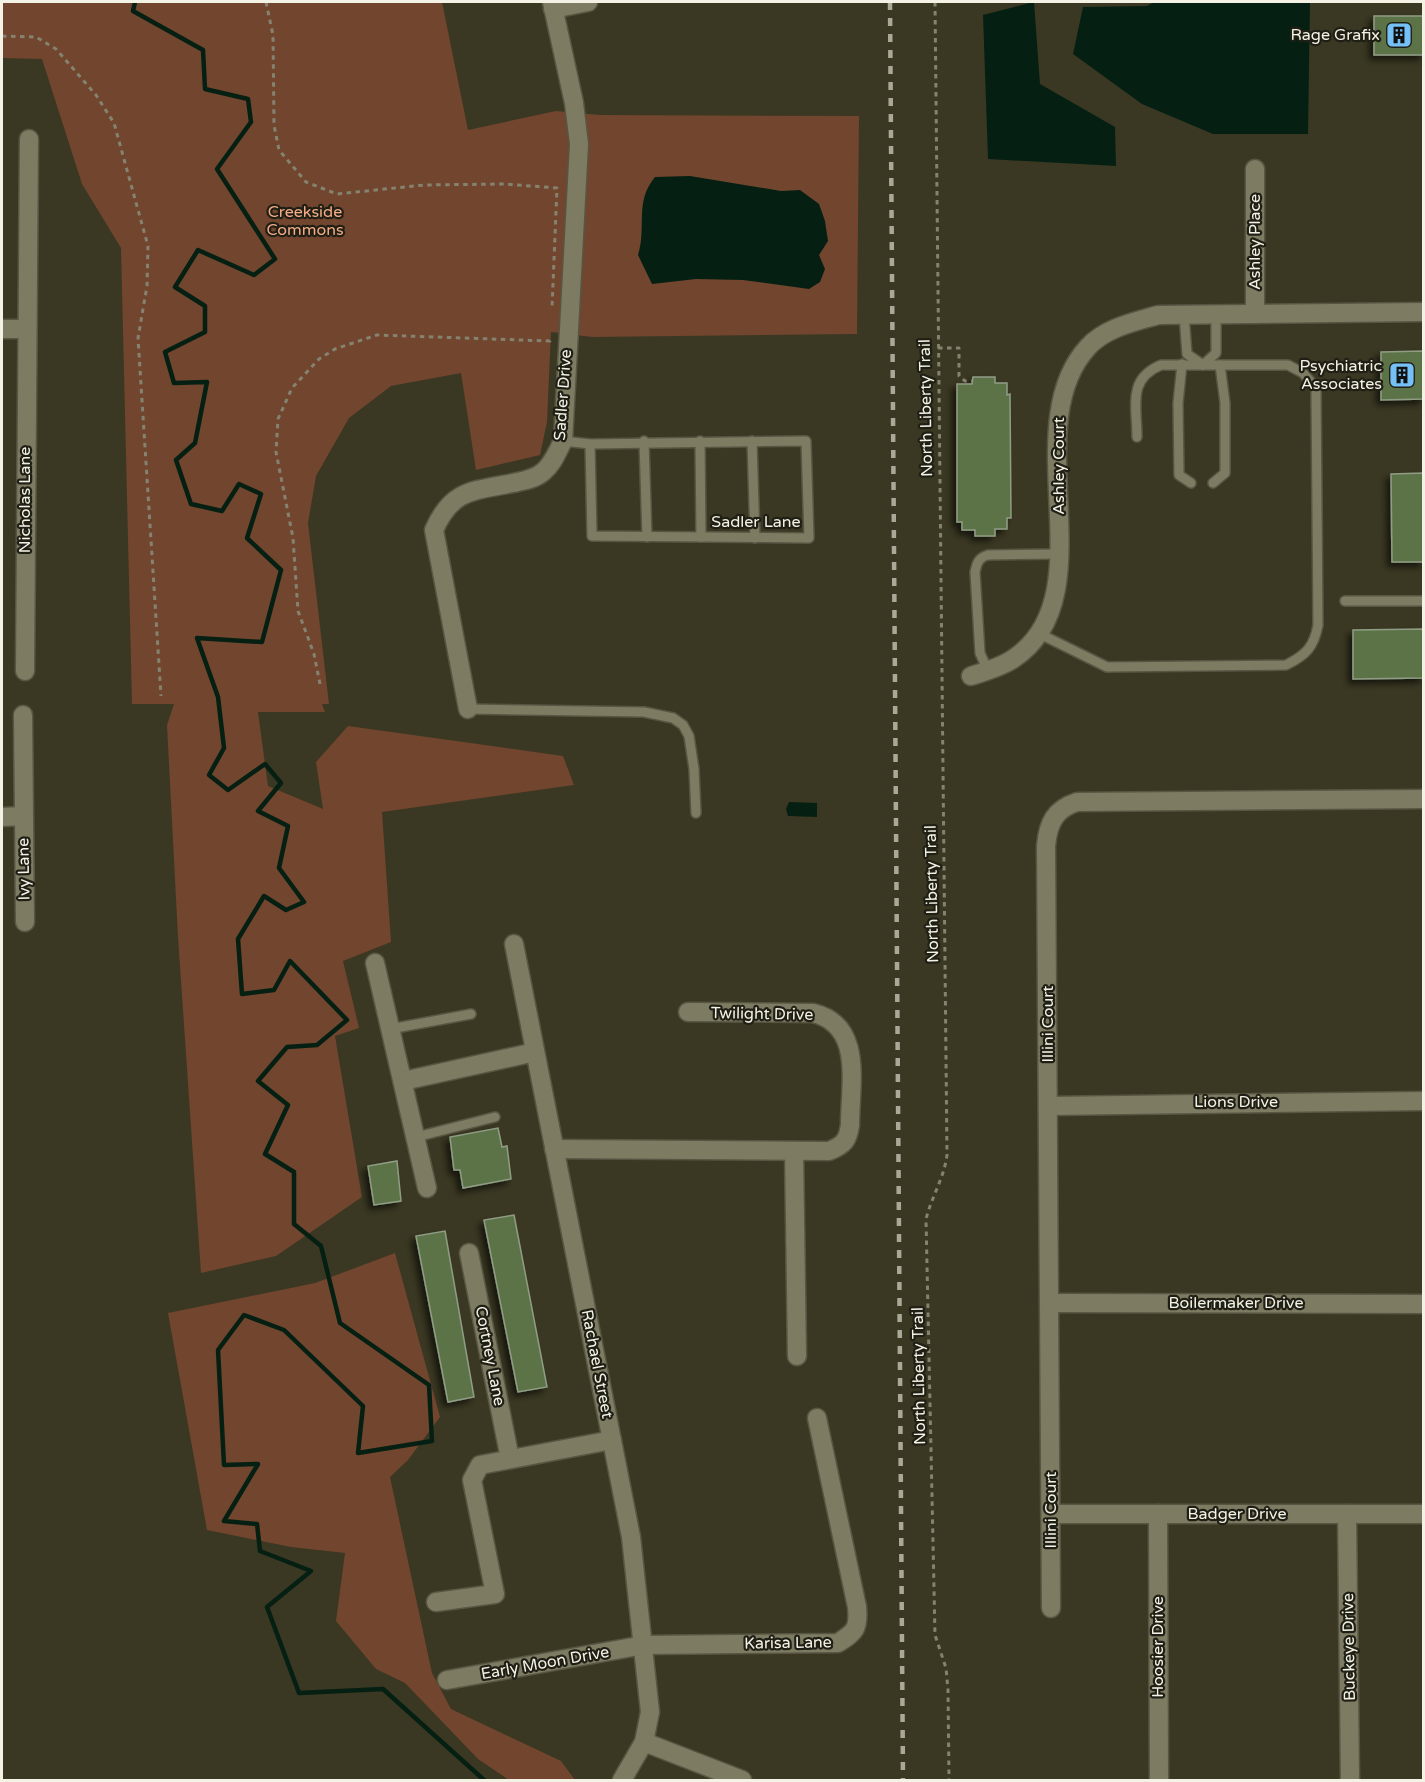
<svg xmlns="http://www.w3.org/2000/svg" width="1425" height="1782" font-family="'Varela Round',sans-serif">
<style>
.green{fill:#71452e}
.water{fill:#052013}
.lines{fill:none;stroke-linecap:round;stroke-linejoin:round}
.stream{stroke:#052013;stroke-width:4.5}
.building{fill:#5c7347;stroke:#909d86;stroke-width:1.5;filter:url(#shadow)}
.service-casing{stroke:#585643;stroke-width:12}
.minor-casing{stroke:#585643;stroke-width:21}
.path{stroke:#858370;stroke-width:3;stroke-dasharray:4.5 4.5;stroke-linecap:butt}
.service{stroke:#7d7b62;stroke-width:9}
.minor{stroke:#7d7b62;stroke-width:18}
.rail{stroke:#aaa997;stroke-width:4.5;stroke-dasharray:8 8;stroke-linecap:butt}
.labels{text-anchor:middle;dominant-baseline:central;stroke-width:4.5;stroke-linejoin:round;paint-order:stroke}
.poi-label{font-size:16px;fill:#f3f2e4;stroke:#201f15;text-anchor:end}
.park-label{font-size:16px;fill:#f5ab85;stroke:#201f15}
.street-label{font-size:16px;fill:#f3f2e4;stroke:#201f15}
</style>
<defs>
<filter id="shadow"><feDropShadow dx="-4.5" dy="4.5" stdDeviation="3" flood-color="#0009"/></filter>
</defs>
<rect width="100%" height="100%" fill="#3a3822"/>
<g class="green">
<path d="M 2,2 L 442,2 L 468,130 L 556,111 L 600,115 L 859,116 L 857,334 L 592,337 L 551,332 L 547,422 L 540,455 L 476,470 L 461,373 L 391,386 L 349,418 L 316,476 L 308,523 L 329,704 L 322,704 L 325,712 L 258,712 L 268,786 L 323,809 L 316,762 L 348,726 L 563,756 L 574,785 L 382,812 L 391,942 L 343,961 L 359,1028 L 335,1036 L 362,1197 L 276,1256 L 201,1273 L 178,937 L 167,725 L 174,704 L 132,704 L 121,248 L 82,184 L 42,59 L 2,58 Z"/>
<path d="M 395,1253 L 440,1417 L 408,1460 L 390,1477 L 432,1673 L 451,1709 L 561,1761 L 575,1780 L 509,1780 L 478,1759 L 405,1683 L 376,1669 L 336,1621 L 345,1553 L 291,1547 L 207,1530 L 168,1313 L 315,1283 Z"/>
</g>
<g class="water">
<path d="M 1034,2 L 1040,84 L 1115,127 L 1116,166 L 988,159 L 983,15 Z"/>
<path d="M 1154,2 L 1310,2 L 1308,134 L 1213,134 L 1142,104 L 1073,54 L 1083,7 L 1147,6 Z"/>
<path d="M 690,176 L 781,191 L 800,190 L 819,204 L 825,221 L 828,241 L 819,255 L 825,269 L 820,282 L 809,289 L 743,280 L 696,279 L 652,284 L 638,255 C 647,227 634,202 655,177 Z"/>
<path d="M 789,802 L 817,803 L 817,817 L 788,816 L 786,809 Z"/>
</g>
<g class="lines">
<path class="stream" d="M 135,2 L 133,11 L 203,50 L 205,89 L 248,99 L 251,122 L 217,169 L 275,259 L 254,275 L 198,250 L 175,287 L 205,306 L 205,332 L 165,352 L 174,383 L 207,382 L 195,443 L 176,460 L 191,504 L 222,511 L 239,484 L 261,494 L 247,538 L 281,570 L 262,642 L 197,638 L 218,697 L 224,748 L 209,775 L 228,790 L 265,764 L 281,783 L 258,811 L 288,826 L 279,868 L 304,902 L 286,910 L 264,896 L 238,939 L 242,994 L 274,990 L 290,961 L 347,1020 L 317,1045 L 287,1047 L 258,1081 L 288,1105 L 265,1154 L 294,1172 L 294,1224 L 321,1246 L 340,1323 L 429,1385 L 432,1441 L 358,1453 L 363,1406 L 284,1330 L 244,1315 L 218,1350 L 224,1465 L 258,1464 L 224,1521 L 257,1524 L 260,1551 L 311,1571 L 267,1607 L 299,1693 L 383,1689 L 484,1780"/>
</g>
<g class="building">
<rect x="1374" y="16" width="50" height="39"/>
<path d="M 1424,351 L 1424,399 L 1381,400 L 1381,352 Z"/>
<path d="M 973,377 L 995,377 L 995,383 L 1007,383 L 1007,395 L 1010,394 L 1011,518 L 1007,518 L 1007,529 L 995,529 L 995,536 L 975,536 L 975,530 L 962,530 L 962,522 L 957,522 L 957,384 L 972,384 Z"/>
<path d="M 1424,473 L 1424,562 L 1392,562 L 1391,474 Z"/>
<path d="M 1424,629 L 1424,678 L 1353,679 L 1353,630 Z"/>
<path d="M 498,1128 L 502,1147 L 507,1146 L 511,1179 L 463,1188 L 460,1170 L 454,1170 L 450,1137 Z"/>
<path d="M 397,1161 L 401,1201 L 374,1205 L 368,1166 Z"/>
<path d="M 514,1215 L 547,1387 L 518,1392 L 484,1220 Z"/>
<path d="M 445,1231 L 474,1397 L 448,1402 L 416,1236 Z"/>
</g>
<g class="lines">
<defs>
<g id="service">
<path d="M 1184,315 L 1187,354 L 1203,365 L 1216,353 L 1216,314"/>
<path d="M 1182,364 L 1178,403 L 1179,475 L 1191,483"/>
<path d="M 563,441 L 590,444 L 806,441 L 809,538 L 592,536 L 590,444"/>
<path d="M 644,441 L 647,537"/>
<path d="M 700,441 L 701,537"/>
<path d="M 752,441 L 755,538"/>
<path d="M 1213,483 L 1225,473 L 1225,403 L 1220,365"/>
<path d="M 1345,601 L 1424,601"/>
<path d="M 1040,634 L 1107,667 L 1286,665 C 1306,655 1314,647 1318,625 L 1316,388 L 1303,373 L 1288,365 L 1161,365 C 1127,379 1137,406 1137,437"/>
<path d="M 988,671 L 980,653 L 975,572 C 977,563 978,558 988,555 L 1059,554"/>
<path d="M 468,709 L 644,712 L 673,718 L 683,725 L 689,736 L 694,769 L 696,813"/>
<path d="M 390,1029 L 471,1014"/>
<path d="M 416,1137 L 495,1117"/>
</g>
<g id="minor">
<path d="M 553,9 L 588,2"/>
<path d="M 1255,169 L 1255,314"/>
<path d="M 2,329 L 26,329"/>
<path d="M 25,671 L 29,139"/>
<path d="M 971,676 C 984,672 1001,667 1013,659 C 1109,596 1014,427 1088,347 C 1105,328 1134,322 1158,315 L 1424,312"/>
<path d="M 468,709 L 434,530 C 452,489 473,491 513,483 C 523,481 535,479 543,472 C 553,464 557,452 563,441 L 579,144 L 574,103 L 552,2"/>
<path d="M 23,715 L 25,922"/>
<path d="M 2,817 L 23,816"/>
<path d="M 514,944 L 631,1537 L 650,1712 L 644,1742 L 622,1780"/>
<path d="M 375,963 L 427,1188"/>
<path d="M 403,1081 L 535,1052"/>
<path d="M 1049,1106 L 1424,1101"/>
<path d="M 554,1149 L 829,1151 C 844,1145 848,1140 850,1125 C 850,1084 864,1025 813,1013 L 688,1012"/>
<path d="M 794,1151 L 797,1356"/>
<path d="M 469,1253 L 510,1459"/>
<path d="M 1049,1303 L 1424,1304"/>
<path d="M 1051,1514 L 1424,1514"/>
<path d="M 1158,1514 L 1159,1780"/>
<path d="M 1347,1514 L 1350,1780"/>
<path d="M 436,1602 L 495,1594 L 472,1480 L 480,1465 L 612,1440"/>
<path d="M 1051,1608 L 1046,846 C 1048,823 1055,809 1077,802 L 1424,799"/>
<path d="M 447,1680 L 644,1645 L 838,1643 C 855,1632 859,1629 857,1607 L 817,1418"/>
<path d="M 644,1742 L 742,1780"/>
</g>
</defs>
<use href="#service" class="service-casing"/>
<use href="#minor" class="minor-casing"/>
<g class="path">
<path d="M 266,2 L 273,35 L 274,125 L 279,150 L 306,182 L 337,194 L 424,185 L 504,184 L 557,188 L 552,308"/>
<path d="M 935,2 L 947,1155 C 944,1178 932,1196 926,1219 L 935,1635 L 946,1668 L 948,1690 L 949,1780"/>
<path d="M 2,36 L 36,37 L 56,49 L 96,95 L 114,123 L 148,246 L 147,286 L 138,338 L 161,696"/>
<path d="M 938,348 L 959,348 L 959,376 L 965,381 L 972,381"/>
<path d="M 320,684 L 314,654 L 298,611 L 293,538 L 276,452 L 278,419 L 292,388 L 319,359 L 335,349 L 377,335 L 550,341 L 550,338"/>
</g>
<use href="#service" class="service"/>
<use href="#minor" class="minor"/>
<path class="rail" d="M 890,2 L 903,1780"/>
</g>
<defs>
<symbol id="building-square" viewBox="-11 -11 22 22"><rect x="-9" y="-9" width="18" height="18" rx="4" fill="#75c0f6" stroke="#201f15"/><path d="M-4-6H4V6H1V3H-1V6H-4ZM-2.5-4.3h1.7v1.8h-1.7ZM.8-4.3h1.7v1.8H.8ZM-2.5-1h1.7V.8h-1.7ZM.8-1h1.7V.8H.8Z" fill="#111"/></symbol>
</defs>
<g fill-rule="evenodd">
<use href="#building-square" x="1384" y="20" width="30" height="30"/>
<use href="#building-square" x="1387" y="360" width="30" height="30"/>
</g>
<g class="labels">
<g class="poi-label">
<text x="1380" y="35">Rage Grafix</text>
<text x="1382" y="366">Psychiatric<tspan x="1382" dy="18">Associates</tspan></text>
</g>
<g class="park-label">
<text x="305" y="212">Creekside<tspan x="305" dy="18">Commons</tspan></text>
</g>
<g class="street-label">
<text transform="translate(1255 242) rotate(-90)">Ashley Place</text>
<text transform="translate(563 395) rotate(-86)">Sadler Drive</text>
<text transform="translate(926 408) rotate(-91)">North Liberty Trail</text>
<text transform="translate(1059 466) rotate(-90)">Ashley Court</text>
<text transform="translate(25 500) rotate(-90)">Nicholas Lane</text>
<text x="756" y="522">Sadler Lane</text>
<text transform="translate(24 869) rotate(-91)">Ivy Lane</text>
<text transform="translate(932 894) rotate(-91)">North Liberty Trail</text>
<text transform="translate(762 1014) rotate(1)">Twilight Drive</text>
<text transform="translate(1048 1024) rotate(-90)">Illini Court</text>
<text x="1236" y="1102">Lions Drive</text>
<text x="1236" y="1303">Boilermaker Drive</text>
<text transform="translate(490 1356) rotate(79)">Cortney Lane</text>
<text transform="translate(597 1364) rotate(79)">Rachael Street</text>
<text transform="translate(919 1376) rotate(-91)">North Liberty Trail</text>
<text transform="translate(1051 1510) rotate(-90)">Illini Court</text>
<text x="1237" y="1514">Badger Drive</text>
<text transform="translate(788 1643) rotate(-1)">Karisa Lane</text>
<text transform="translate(1158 1647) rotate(-90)">Hoosier Drive</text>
<text transform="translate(1349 1647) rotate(-91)">Buckeye Drive</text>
<text transform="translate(545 1663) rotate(-10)">Early Moon Drive</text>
</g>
</g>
<rect width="1425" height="1782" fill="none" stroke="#f3f2e4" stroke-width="6"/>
</svg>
